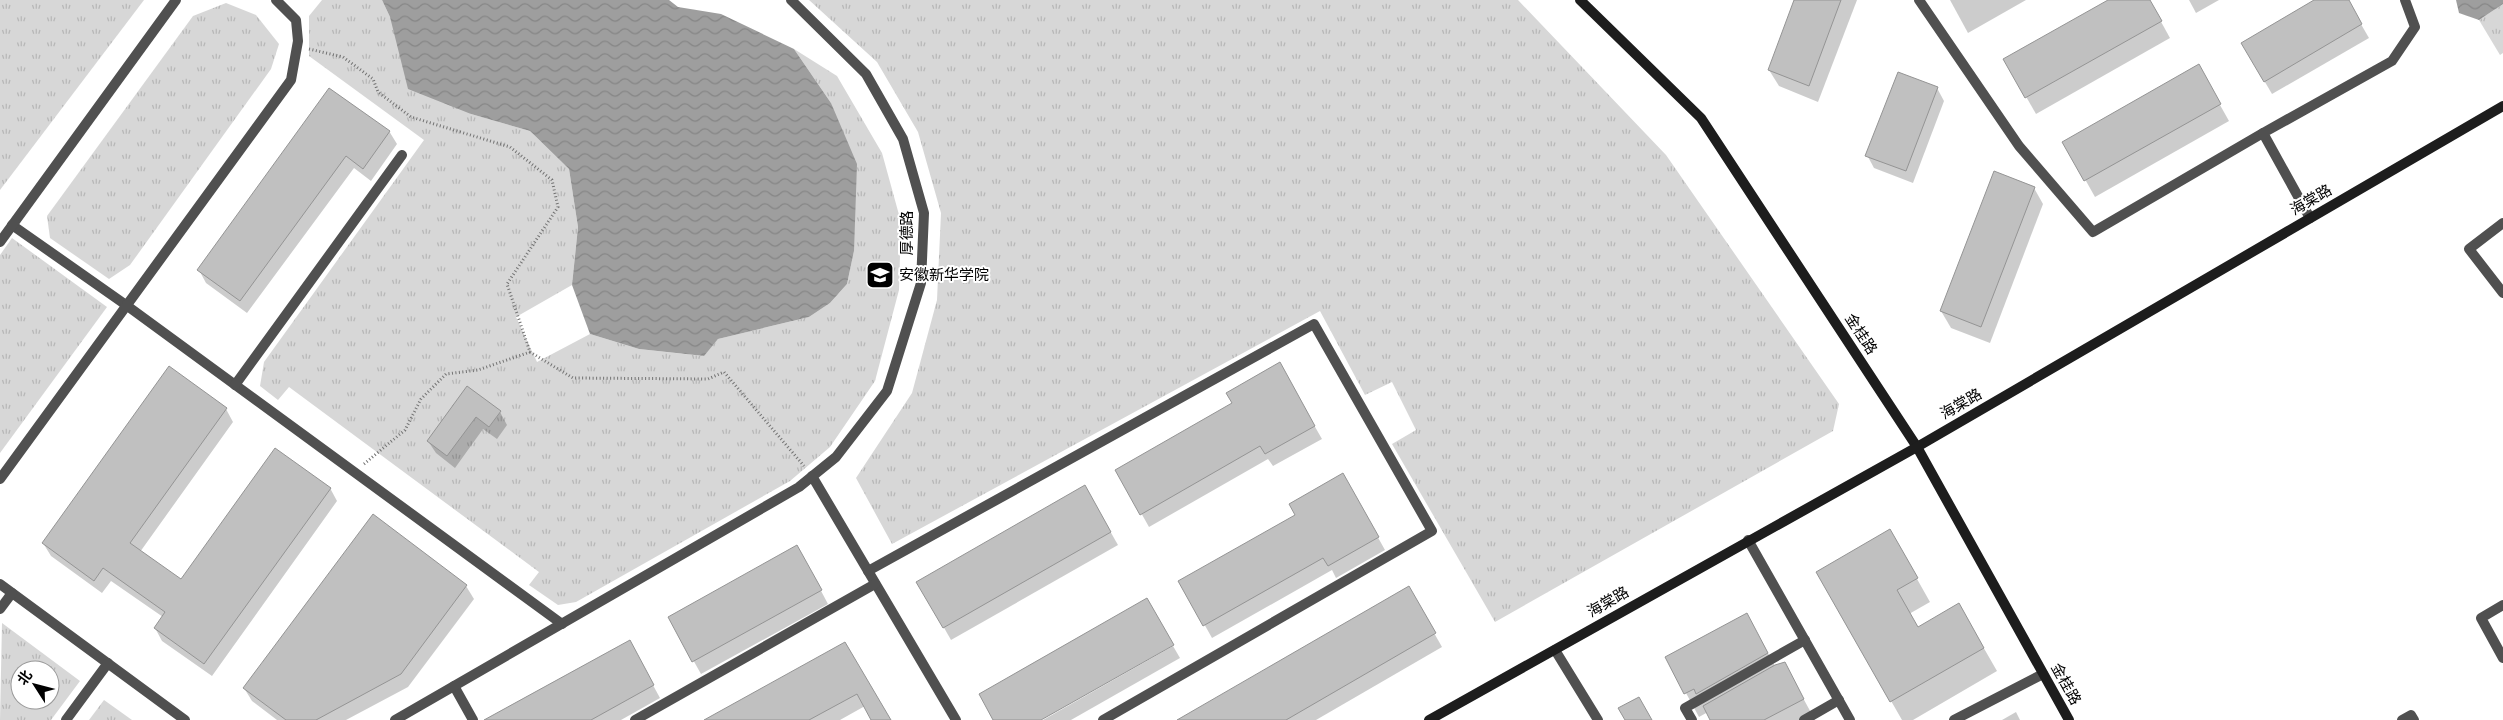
<svg xmlns="http://www.w3.org/2000/svg" width="2503" height="720" font-family="'Nunito Sans','Noto Sans SC',sans-serif">
<style>
.grass{fill:url(#grass-tufts);fill-rule:evenodd}
.water{fill:url(#water-waves)}
.shadow{fill:#0003}
.building{fill:#c0c0c0;stroke:#949494}
.lines{fill:none;stroke-linecap:round;stroke-linejoin:round}
.path{stroke:#727272;stroke-width:3;stroke-dasharray:1 2.5;stroke-linecap:butt}
.lane{stroke:#505050;stroke-width:10}
.secondary{stroke:#1d1d1d;stroke-width:10}
.labels{text-anchor:middle;dominant-baseline:central;stroke-width:4;stroke-linejoin:round;paint-order:stroke}
.street-label{font-size:15px;fill:#000;stroke:#fff}
.poi-label{font-size:15px;fill:#000;stroke:#fff;text-anchor:start}
</style>
<defs>
<pattern id="grass-tufts" width="24" height="20" patternUnits="userSpaceOnUse" patternTransform="scale(1.25)"><rect width="24" height="20" fill="#d7d7d7"/><path d="M3 7l-1-3M5 7V3M7 7l1-3M15 17l-1-3M17 17v-4M19 17l1-3" fill="none" stroke="#b7b7b7"/></pattern>
<pattern id="water-waves" width="16" height="10" patternUnits="userSpaceOnUse" patternTransform="scale(1.25)"><rect width="16" height="10" fill="#9e9e9e"/><path d="M0 5q4-4 8 0t8 0" fill="none" stroke="#868686"/></pattern>
</defs>
<rect width="100%" height="100%" fill="#fff"/>
<g class="grass">
<path d="M 0,0 L 144,0 L 0,190 Z"/>
<path d="M 322,0 L 382,0 L 390,17 L 471,114 L 530,131 L 569,169 L 578,227 L 572,285 L 516,317 L 537,362 L 590,334 L 639,349 L 703,356 L 718,339 L 809,317 L 830,303 L 847,284 L 854,251 L 831,103 L 794,49 L 837,76 L 882,153 L 901,222 L 899,290 L 875,381 L 830,447 L 790,481 L 576,602 L 558,605 L 529,585 L 539,572 L 289,387 L 278,400 L 260,386 L 264,362 L 424,140 L 309,56 L 309,16 Z"/>
<path d="M 809,0 L 1518,0 L 1666,155 L 1839,404 L 1833,431 L 1495,622 L 1392,444 L 1416,430 L 1392,382 L 1365,395 L 1320,311 L 892,544 L 856,478 L 912,393 L 937,300 L 941,213 L 918,132 L 877,62 Z"/>
<path d="M 226,3 L 256,15 L 279,44 L 271,69 L 130,265 L 109,279 L 50,238 L 47,216 L 193,16 Z"/>
<path d="M 2503,4 L 2503,53 L 2500,55 L 2479,20 Z"/>
<path d="M 12,238 L 107,307 L 0,453 L 0,255 Z"/>
<path d="M 2,623 L 80,681 L 51,720 L 0,720 ZM 20,670 L 50,670 L 50,700 L 20,700 Z"/>
<path d="M 104,700 L 132,720 L 89,720 Z"/>
</g>
<g class="water">
<path d="M 382,0 L 669,0 L 678,7 L 721,14 L 794,49 L 831,103 L 857,164 L 854,251 L 847,284 L 830,303 L 809,317 L 718,339 L 704,356 L 639,349 L 590,334 L 572,285 L 578,227 L 569,169 L 530,131 L 471,114 L 408,89 L 390,17 Z"/>
<path d="M 2456,0 L 2503,0 L 2503,4 L 2479,20 L 2459,13 Z"/>
</g>
<g class="shadow">
<path d="M 1796,0 L 1857,0 L 1818,102 L 1779,86 L 1769,70 Z"/>
<path d="M 1950,0 L 2026,0 L 1968,33 Z"/>
<path d="M 2110,0 L 2149,0 L 2170,38 L 2036,114 L 2005,60 Z"/>
<path d="M 2189,0 L 2219,0 L 2196,13 Z"/>
<path d="M 2317,0 L 2347,0 L 2369,38 L 2272,94 L 2242,43 Z"/>
<path d="M 2198,66 L 2229,121 L 2095,197 L 2064,142 Z"/>
<path d="M 1937,88 L 1944,101 L 1913,183 L 1874,168 L 1867,155 Z"/>
<path d="M 330,89 L 389,131 L 397,144 L 371,181 L 354,168 L 247,313 L 206,283 L 199,270 Z"/>
<path d="M 2034,188 L 2043,204 L 1990,343 L 1951,328 L 1941,311 Z"/>
<path d="M 1279,364 L 1322,439 L 1273,466 L 1268,459 L 1149,527 L 1117,470 L 1233,404 Z"/>
<path d="M 467,388 L 500,412 L 507,425 L 497,439 L 483,429 L 455,468 L 436,453 L 428,441 Z"/>
<path d="M 226,409 L 233,422 L 140,552 L 181,581 L 330,488 L 337,501 L 212,676 L 162,641 L 155,628 L 163,617 L 111,581 L 102,593 L 51,556 L 43,543 Z"/>
<path d="M 1343,475 L 1385,550 L 1336,578 L 1332,570 L 1212,638 L 1180,581 L 1297,515 Z"/>
<path d="M 1085,487 L 1118,545 L 951,640 L 918,582 Z"/>
<path d="M 373,516 L 466,586 L 474,599 L 408,687 L 346,720 L 277,720 L 252,701 L 244,688 Z"/>
<path d="M 1890,531 L 1930,602 L 1909,614 L 1918,629 L 1959,605 L 1997,671 L 1913,720 L 1902,720 L 1817,572 Z"/>
<path d="M 804,559 L 828,604 L 701,674 L 669,617 Z"/>
<path d="M 1408,587 L 1442,647 L 1316,720 L 1179,720 Z"/>
<path d="M 1760,638 L 1775,666 L 1784,663 L 1815,720 L 1712,720 L 1708,712 L 1699,717 L 1667,658 Z"/>
<path d="M 845,644 L 889,720 L 873,720 L 865,706 L 840,720 L 709,720 Z"/>
<path d="M 1173,646 L 1180,658 L 1071,720 L 1043,720 Z"/>
<path d="M 636,654 L 660,698 L 621,720 L 506,720 Z"/>
<path d="M 2016,712 L 2020,720 L 2002,720 Z"/>
</g>
<g class="building">
<path d="M 1794,0 L 1841,0 L 1809,86 L 1768,70 Z"/>
<path d="M 2108,0 L 2150,0 L 2162,21 L 2025,98 L 2003,59 Z"/>
<path d="M 2314,0 L 2349,0 L 2362,24 L 2264,82 L 2241,43 Z"/>
<path d="M 2199,64 L 2221,104 L 2084,181 L 2062,142 Z"/>
<path d="M 1898,72 L 1938,87 L 1906,171 L 1865,156 Z"/>
<path d="M 329,88 L 390,131 L 363,169 L 346,156 L 240,301 L 197,270 Z"/>
<path d="M 1994,171 L 2035,187 L 1981,327 L 1940,311 Z"/>
<path d="M 1280,362 L 1315,426 L 1265,454 L 1260,446 L 1140,515 L 1115,470 L 1232,403 L 1226,393 Z"/>
<path d="M 169,366 L 227,408 L 130,543 L 181,579 L 275,448 L 331,488 L 204,664 L 154,628 L 165,612 L 103,568 L 94,581 L 42,543 Z"/>
<path d="M 467,386 L 501,411 L 489,427 L 476,417 L 447,456 L 427,441 Z"/>
<path d="M 1343,473 L 1379,537 L 1328,566 L 1323,558 L 1203,626 L 1178,581 L 1295,515 L 1289,504 Z"/>
<path d="M 1085,485 L 1111,532 L 943,628 L 916,582 Z"/>
<path d="M 373,514 L 467,585 L 401,674 L 316,720 L 286,720 L 243,688 Z"/>
<path d="M 1890,529 L 1918,578 L 1897,590 L 1918,627 L 1959,603 L 1984,648 L 1890,702 L 1816,572 Z"/>
<path d="M 797,545 L 822,590 L 692,662 L 668,617 Z"/>
<path d="M 1409,586 L 1436,633 L 1286,720 L 1177,720 Z"/>
<path d="M 1147,598 L 1174,645 L 1041,720 L 993,720 L 979,694 Z"/>
<path d="M 1747,613 L 1768,653 L 1696,694 L 1694,689 L 1684,694 L 1665,657 Z"/>
<path d="M 630,640 L 654,685 L 591,720 L 484,720 Z"/>
<path d="M 845,642 L 891,720 L 871,720 L 857,694 L 809,720 L 704,720 Z"/>
<path d="M 1785,662 L 1804,699 L 1764,720 L 1710,720 L 1703,706 L 1775,665 Z"/>
<path d="M 1639,697 L 1652,720 L 1625,720 L 1618,708 Z"/>
</g>
<g class="lines">
<g class="path">
<path d="M 309,49 L 343,57 L 373,79 L 378,92 L 411,117 L 510,147 L 552,180 L 558,207 L 507,284 L 530,352 L 573,378 L 708,379 L 724,372 L 804,466"/>
<path d="M 364,464 L 405,430 L 421,399 L 446,374 L 478,370 L 530,352"/>
</g>
<g class="lane">
<path d="M 1919,0 L 2019,146 L 2093,232 L 2263,133"/>
<path d="M 2310,218 L 2263,133 L 2392,61 L 2415,27 L 2405,0"/>
<path d="M 2503,223 L 2469,249 L 2503,293"/>
<path d="M 12,225 L 126,305 L 562,624"/>
<path d="M 0,242 L 176,0"/>
<path d="M 235,385 L 402,155"/>
<path d="M 812,476 L 956,720"/>
<path d="M 0,479 L 291,80 L 298,41 L 296,20 L 276,0"/>
<path d="M 1748,540 L 1850,720"/>
<path d="M 868,571 L 1314,324 L 1432,531 L 1103,720"/>
<path d="M 0,584 L 185,720"/>
<path d="M 2503,605 L 2481,618 L 2503,658"/>
<path d="M 0,609 L 12,593"/>
<path d="M 1555,650 L 1598,720"/>
<path d="M 454,686 L 473,720"/>
<path d="M 66,720 L 108,663"/>
<path d="M 395,720 L 799,487 L 836,457 L 887,391 L 921,283 L 924,213 L 903,139 L 866,74 L 791,0"/>
<path d="M 635,720 L 875,584"/>
<path d="M 1692,720 L 1685,708 L 1805,640"/>
<path d="M 1804,720 L 1839,700"/>
<path d="M 1954,720 L 2043,674"/>
<path d="M 2402,720 L 2411,715 L 2414,720"/>
</g>
<g class="secondary">
<path d="M 1580,0 L 1701,118 L 1917,447 L 2069,720"/>
<path d="M 1429,720 L 1917,447 L 2503,106"/>
</g>
</g>
<defs>
<symbol id="university-square" viewBox="-11 -11 22 22"><rect x="-9" y="-9" width="18" height="18" rx="4" fill="#000" stroke="#fff"/><path d="M0-5L7-2L0 1L-7-2ZM-4 1L0 2.5L4 1V4Q0 6-4 4Z" fill="#fff"/></symbol>
</defs>
<g fill-rule="evenodd">
<use href="#university-square" x="864" y="259" width="32" height="32"/>
</g>
<g class="labels">
<g class="street-label">
<text transform="translate(2311 200) rotate(-30)">海棠路</text>
<text transform="translate(907 233) rotate(-90)">厚德路</text>
<text transform="translate(1861 334) rotate(57)">金桂路</text>
<text transform="translate(1961 404) rotate(-30)">海棠路</text>
<text transform="translate(1608 602) rotate(-30)">海棠路</text>
<text transform="translate(2066 684) rotate(61)">金桂路</text>
</g>
<g class="poi-label">
<text x="899" y="275">安徽新华学院</text>
</g>
</g>
<g transform="translate(35 685) rotate(306)"><circle r="24" fill="#ffffff" stroke="#999999"/>
<path d="M0-4L9 19L0 12L-9 19Z" fill="#000000"/>
<text y="-8" font-size="14" font-weight="bold" text-anchor="middle" fill="#000000">北</text>
</g>
</svg>
